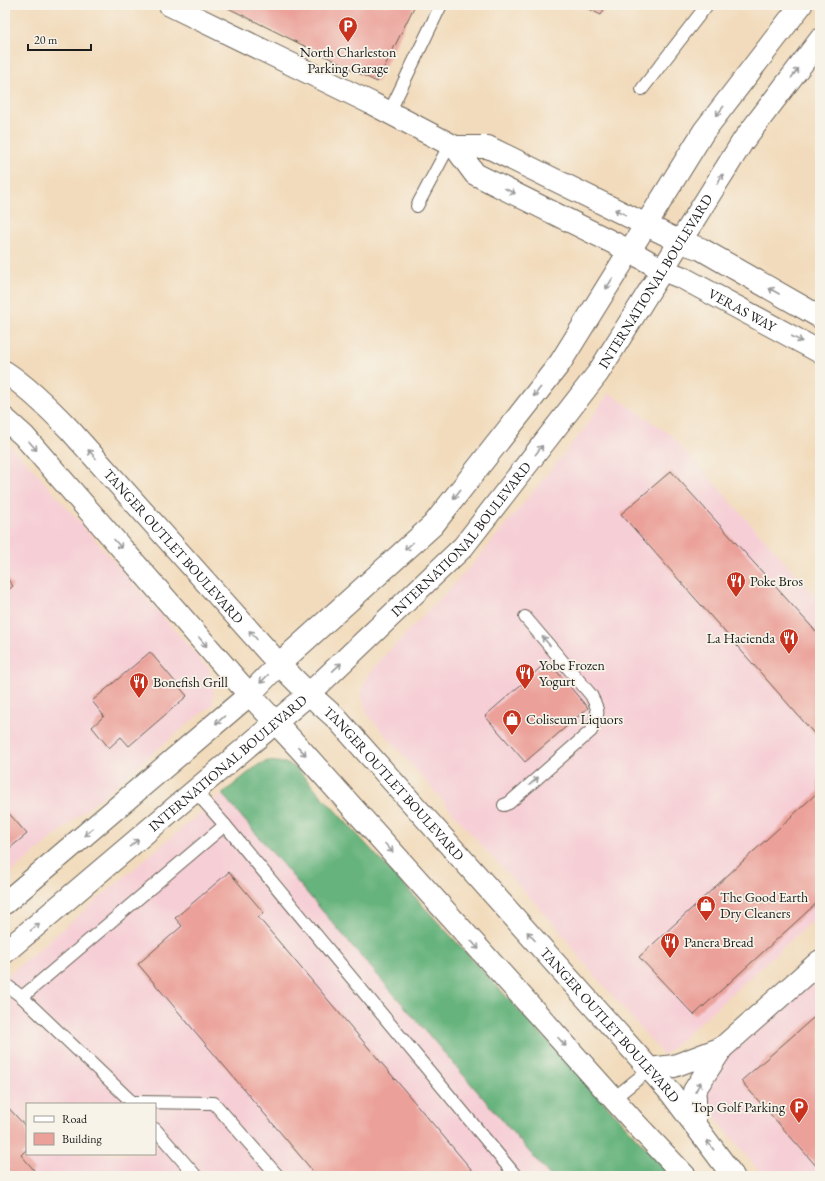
<svg xmlns="http://www.w3.org/2000/svg" width="825" height="1181" font-family="'EB Garamond',serif">
<style>
.built{fill:#f6cfd6;fill-rule:evenodd}
.forest{fill:#66b37d;stroke:#41684c}
.building{fill:#eba19a}
.lines{fill:none;stroke-linecap:round;stroke-linejoin:round}
.service-casing{stroke:#675f54;stroke-width:14}
.minor-casing{stroke:#675f54;stroke-width:24}
.tertiary-casing{stroke:#675f54;stroke-width:24}
.secondary-casing{stroke:#675f54;stroke-width:24}
.service{stroke:#fff;stroke-width:12}
.minor{stroke:#fff;stroke-width:22}
.tertiary{stroke:#fff;stroke-width:22}
.secondary{stroke:#fff;stroke-width:22}
.oneway{stroke:#999}
.labels{text-anchor:middle;dominant-baseline:central;stroke-width:3.5;stroke-linejoin:round;paint-order:stroke}
.poi-label{font-size:14px;fill:#1c1c1c;stroke:#f7f3e8;text-anchor:start}
.street-label{font-size:14px;fill:#1c1c1c;stroke:#f7f3e8}
</style>
<rect width="100%" height="100%" fill="#f7f3e8"/>
<filter id="ink" filterUnits="userSpaceOnUse"><feTurbulence type="fractalNoise" baseFrequency=".025" numOctaves="2"/><feDisplacementMap in="SourceGraphic" scale="8" xChannelSelector="R" yChannelSelector="G"/><feConvolveMatrix kernelMatrix="1 2 1 2 8 2 1 2 1" color-interpolation-filters="sRGB"/></filter>
<filter id="wash" filterUnits="userSpaceOnUse"><feTurbulence type="fractalNoise" baseFrequency=".012" numOctaves="4" result="noise"/><feDisplacementMap in="SourceGraphic" scale="16" xChannelSelector="R" yChannelSelector="G"/><feGaussianBlur stdDeviation="0.9" result="paint"/><feColorMatrix in="noise" values="0 0 0 0 0 0 0 0 0 0 0 0 0 0 0 0 0 1.4 0 .05"/><feComposite in="paint" operator="in"/></filter>
<g filter="url(#wash)">
<rect width="100%" height="100%" fill="#f2dbbc"/>
<g class="built">
<path d="M 609,393 L 671,435 L 820,601 L 820,914 L 664,1055 L 583,962 L 556,926 L 482,846 L 367,714 L 362,697 L 363,683 L 373,668 L 475,562 L 581,433 Z"/>
<path d="M 5,441 L 30,466 L 209,669 L 214,688 L 213,705 L 190,722 L 5,878 Z"/>
<path d="M 222,794 L 550,1176 L 5,1176 L 5,978 ZM 27,1104 L 155,1104 L 155,1154 L 27,1154 Z"/>
<path d="M 820,961 L 820,1176 L 763,1176 L 694,1091 Z"/>
</g>
<path class="forest" d="M 268,761 L 285,763 L 295,767 L 672,1176 L 550,1176 L 222,794 L 258,765 Z"/>
<g id="blocks">
<g class="building">
<path d="M 222,5 L 415,5 L 377,82 Z"/>
<path d="M 580,5 L 606,5 L 601,15 Z"/>
<path d="M 671,471 L 820,636 L 820,900 L 694,1015 L 639,957 L 818,792 L 818,738 L 621,514 Z"/>
<path d="M 5,576 L 13,586 L 5,593 Z"/>
<path d="M 150,652 L 187,696 L 129,746 L 121,737 L 109,748 L 92,727 L 104,716 L 92,701 Z"/>
<path d="M 548,661 L 588,708 L 525,762 L 485,716 Z"/>
<path d="M 5,809 L 27,834 L 5,852 Z"/>
<path d="M 229,872 L 264,913 L 258,917 L 477,1176 L 317,1176 L 138,964 L 182,926 L 175,918 Z"/>
<path d="M 820,1012 L 820,1166 L 818,1168 L 741,1081 Z"/>
<path d="M 5,1104 L 27,1128 L 27,1149 L 21,1155 L 34,1170 L 28,1176 L 5,1176 Z"/>
</g>
</g>
</g>
<g filter="url(#ink)">
<use href="#blocks" fill-opacity="0" stroke="#675f54" stroke-width="1"/>
<g class="lines">
<defs>
<g id="service">
<path d="M 642,89 L 707,5"/>
<path d="M 389,113 L 441,5"/>
<path d="M 417,206 L 450,144"/>
<path d="M 504,805 L 509,803 L 591,731 C 599,714 600,712 591,695 L 525,617"/>
<path d="M 225,825 L 516,1176"/>
<path d="M 5,984 L 22,997 L 225,825 L 195,791"/>
<path d="M 22,997 L 134,1104"/>
<path d="M 613,1099 L 650,1069"/>
<path d="M 132,1102 L 214,1103 L 278,1176"/>
<path d="M 155,1129 L 196,1176"/>
</g>
<g id="minor">
<path id="s1" d="M 170,5 L 371,103 L 455,147 L 475,174 L 630,251 L 663,270 L 683,278 L 820,352"/>
<path d="M 455,147 L 488,147 L 681,242 L 701,249 L 820,317"/>
<path d="M 650,1069 L 674,1066 L 722,1048"/>
<path d="M 695,1125 L 695,1098 L 694,1091 L 722,1048 L 820,961"/>
</g>
<g id="tertiary">
<path id="s2" d="M 5,372 C 29,388 50,409 70,430 L 279,664 L 309,694 L 337,719 L 671,1093 L 733,1176"/>
<path d="M 5,419 L 24,436 L 239,683 L 302,751 L 636,1124 L 685,1176"/>
</g>
<g id="secondary">
<path d="M 5,903 L 249,695 L 279,664 L 433,525 L 560,363 L 704,131 L 801,5"/>
<path id="s3" d="M 5,952 L 309,694 L 463,547 L 598,373 L 743,141 L 820,40"/>
</g>
</defs>
<use href="#service" class="service-casing"/>
<use href="#minor" class="minor-casing"/>
<use href="#tertiary" class="tertiary-casing"/>
<use href="#secondary" class="secondary-casing"/>
<use href="#service" class="service"/>
<use href="#minor" class="minor"/>
<use href="#tertiary" class="tertiary"/>
<use href="#secondary" class="secondary"/>
</g>
<defs><path id="oneway-shaft" d="M-6 0H5M1.5-3L5.5 0L1.5 3" fill="none" stroke-width="1.6" stroke-linecap="round" stroke-linejoin="round"/></defs>
<g class="oneway">
<use href="#oneway-shaft" transform="translate(795 73) rotate(-53)"/>
<use href="#oneway-shaft" transform="translate(720 111) rotate(128)"/>
<use href="#oneway-shaft" transform="translate(720 179) rotate(-58)"/>
<use href="#oneway-shaft" transform="translate(510 191) rotate(26)"/>
<use href="#oneway-shaft" transform="translate(620 212) rotate(-154)"/>
<use href="#oneway-shaft" transform="translate(609 284) rotate(122)"/>
<use href="#oneway-shaft" transform="translate(774 291) rotate(-150)"/>
<use href="#oneway-shaft" transform="translate(797 339) rotate(28)"/>
<use href="#oneway-shaft" transform="translate(537 392) rotate(128)"/>
<use href="#oneway-shaft" transform="translate(33 446) rotate(49)"/>
<use href="#oneway-shaft" transform="translate(539 450) rotate(-52)"/>
<use href="#oneway-shaft" transform="translate(92 454) rotate(-132)"/>
<use href="#oneway-shaft" transform="translate(457 494) rotate(128)"/>
<use href="#oneway-shaft" transform="translate(118 544) rotate(49)"/>
<use href="#oneway-shaft" transform="translate(409 546) rotate(138)"/>
<use href="#oneway-shaft" transform="translate(253 635) rotate(-132)"/>
<use href="#oneway-shaft" transform="translate(546 641) rotate(-131)"/>
<use href="#oneway-shaft" transform="translate(203 642) rotate(49)"/>
<use href="#oneway-shaft" transform="translate(337 667) rotate(-43)"/>
<use href="#oneway-shaft" transform="translate(264 679) rotate(134)"/>
<use href="#oneway-shaft" transform="translate(220 720) rotate(139)"/>
<use href="#oneway-shaft" transform="translate(302 751) rotate(47)"/>
<use href="#oneway-shaft" transform="translate(534 781) rotate(-41)"/>
<use href="#oneway-shaft" transform="translate(89 832) rotate(140)"/>
<use href="#oneway-shaft" transform="translate(134 843) rotate(-40)"/>
<use href="#oneway-shaft" transform="translate(389 848) rotate(48)"/>
<use href="#oneway-shaft" transform="translate(35 927) rotate(-40)"/>
<use href="#oneway-shaft" transform="translate(531 936) rotate(-132)"/>
<use href="#oneway-shaft" transform="translate(475 945) rotate(48)"/>
<use href="#oneway-shaft" transform="translate(562 1042) rotate(48)"/>
<use href="#oneway-shaft" transform="translate(698 1087) rotate(-61)"/>
<use href="#oneway-shaft" transform="translate(710 1145) rotate(-127)"/>
</g>
</g>
<defs>
<symbol id="parking-pin" viewBox="-11 -11 22 30"><path d="M0 17L-7.5 6A9.5 9.5 0 1 1 7.5 6Z" fill="#c8321e" stroke="#f7f3e8"/><path d="M-3.5-5.5H1a3.5 3.5 0 0 1 0 7H-1V5.5H-3.5ZM-1-3.4V-.6H.8a1.4 1.4 0 0 0 0-2.8Z" fill="#fff"/></symbol>
<symbol id="restaurant-pin" viewBox="-11 -11 22 30"><path d="M0 17L-7.5 6A9.5 9.5 0 1 1 7.5 6Z" fill="#c8321e" stroke="#f7f3e8"/><path d="M-5-6h1v4h1v-4h1v4h1v-4h1v5L-1.5 .5V6h-2V.5L-5-1ZM5-6V6H3V1.5H1.5Q1.5-4 5-6Z" fill="#fff"/></symbol>
<symbol id="shop-pin" viewBox="-11 -11 22 30"><path d="M0 17L-7.5 6A9.5 9.5 0 1 1 7.5 6Z" fill="#c8321e" stroke="#f7f3e8"/><path d="M-5-2.5h2.3a2.7 3.5 0 0 1 5.4 0H5L5.5 6h-11ZM-1.5-2.5h3a1.5 2.3 0 0 0-3 0Z" fill="#fff"/></symbol>
</defs>
<g fill-rule="evenodd">
<use href="#parking-pin" x="337" y="15" width="22" height="30"/>
<use href="#restaurant-pin" x="725" y="570" width="22" height="30"/>
<use href="#restaurant-pin" x="778" y="627" width="22" height="30"/>
<use href="#restaurant-pin" x="514" y="662" width="22" height="30"/>
<use href="#restaurant-pin" x="128" y="671" width="22" height="30"/>
<use href="#shop-pin" x="501" y="708" width="22" height="30"/>
<use href="#shop-pin" x="695" y="894" width="22" height="30"/>
<use href="#restaurant-pin" x="659" y="931" width="22" height="30"/>
<use href="#parking-pin" x="788" y="1096" width="22" height="30"/>
</g>
<g class="labels">
<g class="poi-label">
<text x="348" y="52" text-anchor="middle">North Charleston<tspan x="348" dy="16">Parking Garage</tspan></text>
<text x="750" y="581">Poke Bros</text>
<text x="775" y="638" text-anchor="end">La Hacienda</text>
<text x="539" y="665">Yobe Frozen<tspan x="539" dy="16">Yogurt</tspan></text>
<text x="153" y="682">Bonefish Grill</text>
<text x="526" y="719">Coliseum Liquors</text>
<text x="720" y="897">The Good Earth<tspan x="720" dy="16">Dry Cleaners</tspan></text>
<text x="684" y="942">Panera Bread</text>
<text x="785" y="1107" text-anchor="end">Top Golf Parking</text>
</g>
<g class="street-label">
<text stroke="none"><textPath href="#s3" startOffset="940">INTERNATIONAL BOULEVARD</textPath></text>
<text stroke="none"><textPath href="#s1" startOffset="652">VERAS WAY</textPath></text>
<text stroke="none"><textPath href="#s3" startOffset="616">INTERNATIONAL BOULEVARD</textPath></text>
<text stroke="none"><textPath href="#s2" startOffset="243">TANGER OUTLET BOULEVARD</textPath></text>
<text stroke="none"><textPath href="#s3" startOffset="292">INTERNATIONAL BOULEVARD</textPath></text>
<text stroke="none"><textPath href="#s2" startOffset="567">TANGER OUTLET BOULEVARD</textPath></text>
<text stroke="none"><textPath href="#s2" startOffset="891">TANGER OUTLET BOULEVARD</textPath></text>
</g>
</g>
<rect width="825" height="1181" fill="none" stroke="#f7f3e8" stroke-width="20"/>
<rect x="26" y="1103" width="130" height="52" fill="#f7f3e8" stroke="#9f9d96"/>
<rect x="34" y="1116" width="20" height="6" fill="#ffffff" stroke="#9f9d96"/>
<text x="62" y="1123" font-size="12" fill="#1c1c1c">Road</text>
<rect x="34" y="1133" width="20" height="12" fill="#eba19a" stroke="#9f9d96"/>
<text x="62" y="1143" font-size="12" fill="#1c1c1c">Building</text>
<path d="M28 44v6h63v-6" fill="none" stroke="#1c1c1c" stroke-width="2"/>
<text x="34" y="44" font-size="12" fill="#1c1c1c" stroke="#f7f3e8" stroke-width="3" paint-order="stroke">20 m</text>
</svg>
